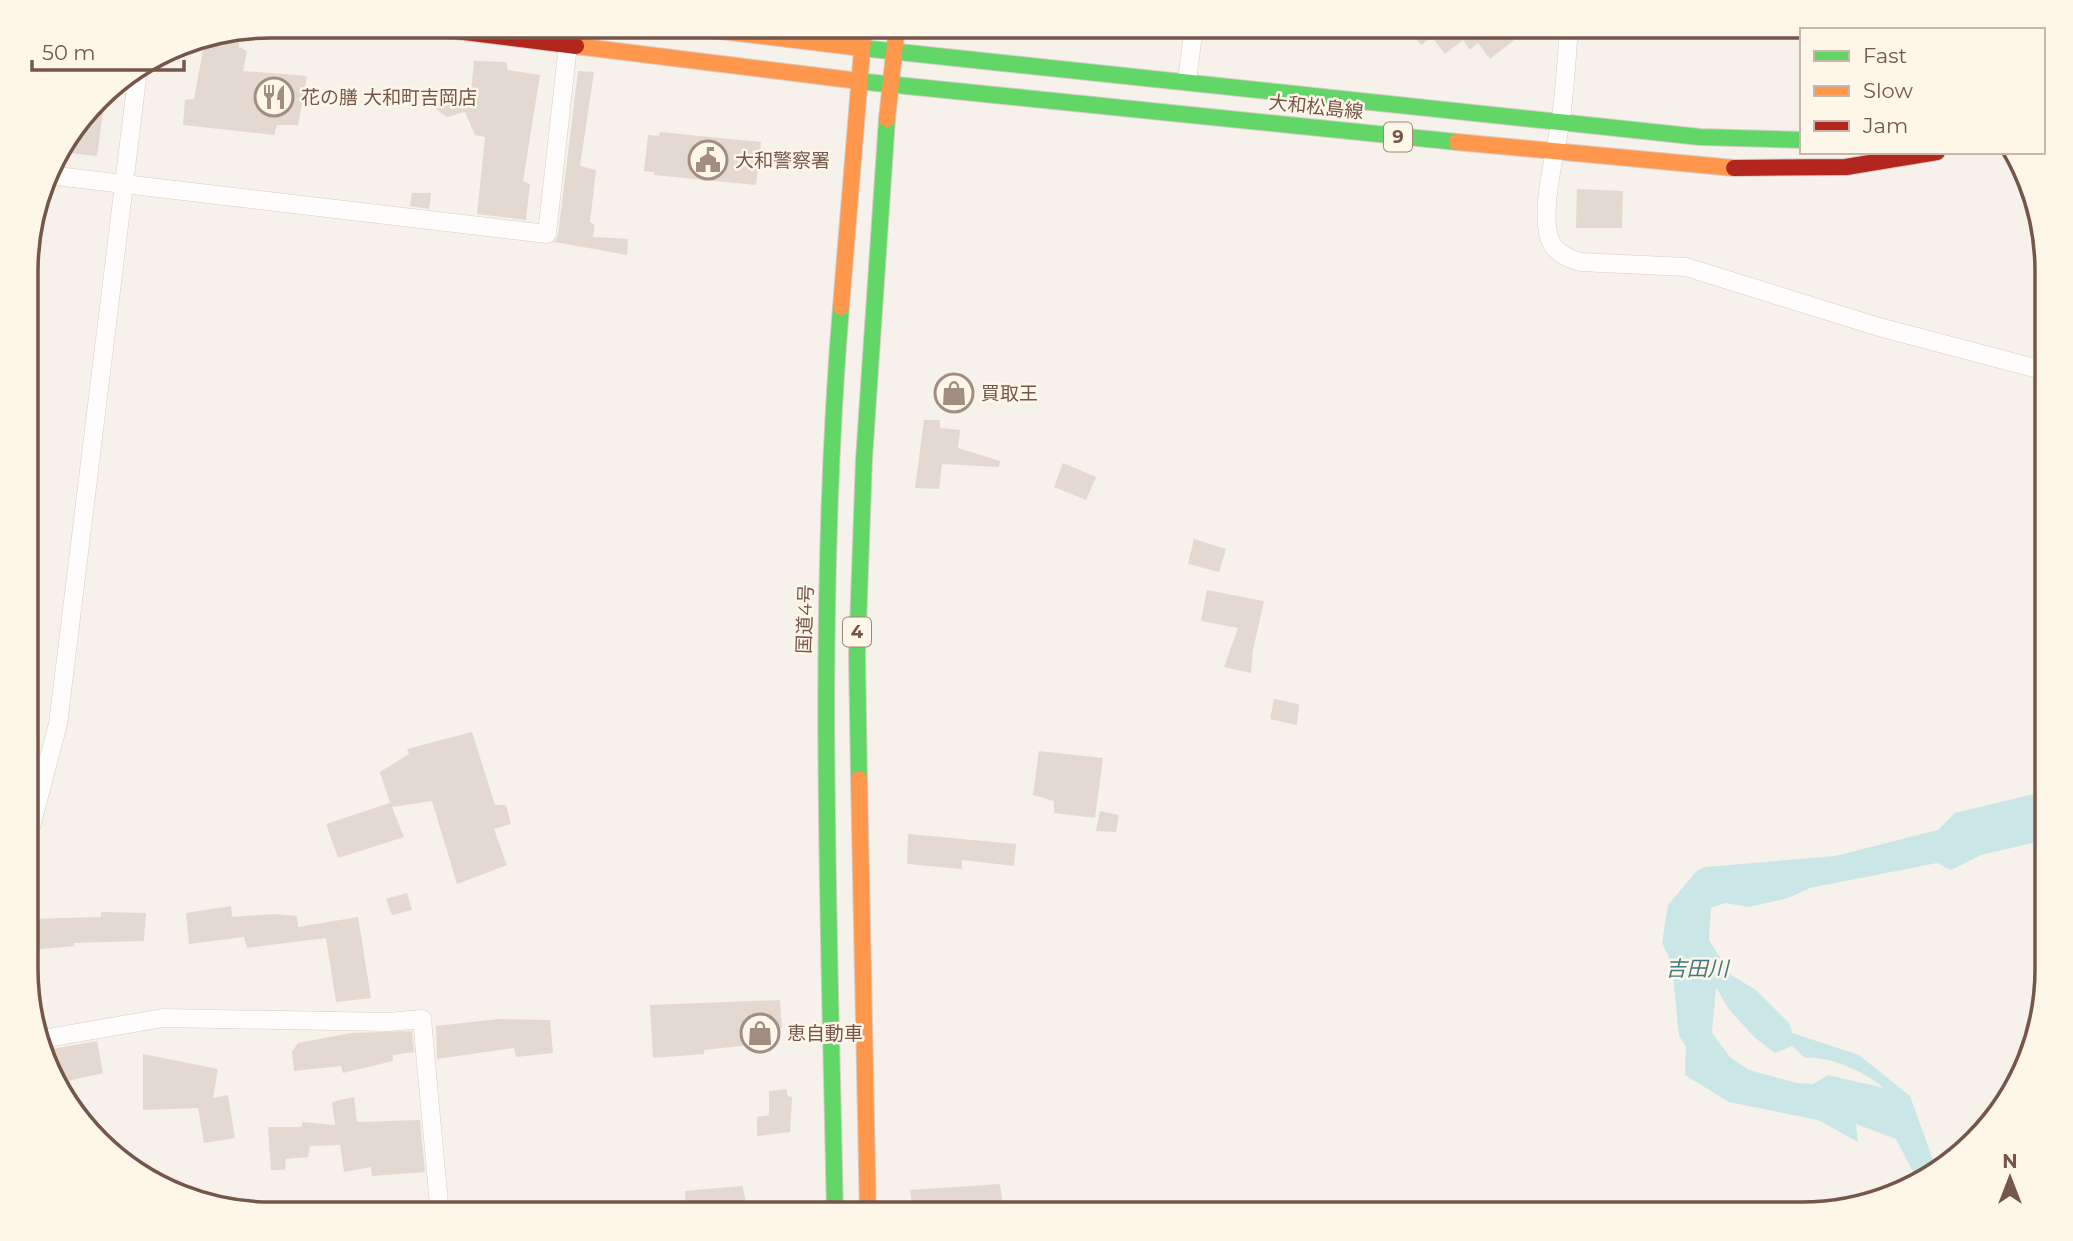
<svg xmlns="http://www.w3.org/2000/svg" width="2073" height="1241" font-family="Montserrat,'Noto Sans JP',sans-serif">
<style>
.water{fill:#cbe6e7;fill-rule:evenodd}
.building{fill:#e3d9d1}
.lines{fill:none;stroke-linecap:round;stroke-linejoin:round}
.street-casing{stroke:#d5cdc7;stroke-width:19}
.fast-casing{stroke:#d6cdc6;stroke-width:18}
.slow-casing{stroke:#d6cdc6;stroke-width:18}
.jam-casing{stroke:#d6cdc6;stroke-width:18}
.street{stroke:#fefdfc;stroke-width:18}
.fast{stroke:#63d668;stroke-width:16}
.slow{stroke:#ff974d;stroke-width:16}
.jam{stroke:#b3261e;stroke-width:16}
.labels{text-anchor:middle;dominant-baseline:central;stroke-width:5;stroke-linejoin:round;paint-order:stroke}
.shield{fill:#fff6ea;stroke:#9e877a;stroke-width:2}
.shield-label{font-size:18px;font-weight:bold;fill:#75574a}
.poi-label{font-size:19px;fill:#75574a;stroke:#fff6ea;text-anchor:start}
.street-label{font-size:19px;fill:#75574a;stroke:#fff6ea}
.water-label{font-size:21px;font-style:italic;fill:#407981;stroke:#fff6ea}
.rim{fill:none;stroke:#75574a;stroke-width:3.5}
</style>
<rect width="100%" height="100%" fill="#f6f1ea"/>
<path class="water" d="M 2046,791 L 2046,840 L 1981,855 L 1951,870 L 1937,863 L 1810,888 L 1788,898 L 1749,907 L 1725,903 L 1711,908 L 1709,940 L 1731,975 L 1756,990 L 1789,1023 L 1792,1033 L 1859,1055 L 1910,1096 L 1936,1168 L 1925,1182 L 1919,1183 L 1896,1139 L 1856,1124 L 1858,1142 L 1818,1120 L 1729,1102 L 1685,1075 L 1686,1046 L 1679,1036 L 1672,964 L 1662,943 L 1668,905 L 1697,871 L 1705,867 L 1835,856 L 1938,830 L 1955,813 ZM 1716,987 L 1728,1008 L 1754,1037 L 1775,1053 L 1792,1046 L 1805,1058 C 1831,1056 1864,1072 1884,1088 L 1828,1075 L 1813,1084 L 1797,1083 L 1749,1070 L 1730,1057 L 1712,1033 Z"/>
<g class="building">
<path d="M 1406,26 L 1532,26 L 1490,59 L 1478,43 L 1470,50 L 1463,40 L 1445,54 L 1432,37 L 1421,45 Z"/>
<path d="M 215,37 L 239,40 L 239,47 L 247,51 L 243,71 L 307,76 L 298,125 L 277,125 L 274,135 L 183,125 L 185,100 L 194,99 L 205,39 Z"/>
<path d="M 474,61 L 506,62 L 508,70 L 540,75 L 523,181 L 530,184 L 526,220 L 477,214 L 485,137 L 475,135 L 465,112 L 447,117 L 436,109 L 435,99 L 445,89 L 471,93 Z"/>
<path d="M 578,71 L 594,72 L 580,166 L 596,170 L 590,222 L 595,225 L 593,237 L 628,239 L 627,255 L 555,242 L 558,235 Z"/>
<path d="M 106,91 L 97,156 L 59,152 Z"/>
<path d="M 660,132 L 761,142 L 756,185 L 654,175 L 654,172 L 644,171 L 648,135 L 659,136 Z"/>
<path d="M 1577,189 L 1623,191 L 1622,228 L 1576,228 Z"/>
<path d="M 412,193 L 431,193 L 429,209 L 410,206 Z"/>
<path d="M 924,420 L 940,420 L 940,428 L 960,430 L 958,448 L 1000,461 L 999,467 L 942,464 L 939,489 L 915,488 Z"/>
<path d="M 1063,463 L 1096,477 L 1086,500 L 1054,487 Z"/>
<path d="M 1194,539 L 1226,549 L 1219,572 L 1188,564 Z"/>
<path d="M 1207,590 L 1264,601 L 1253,650 L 1251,673 L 1224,667 L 1238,628 L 1201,621 Z"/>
<path d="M 1274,699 L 1299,704 L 1297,725 L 1270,719 Z"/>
<path d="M 472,732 L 495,805 L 506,805 L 511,824 L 494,829 L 507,865 L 457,884 L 432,801 L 392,807 L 404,837 L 338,858 L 326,824 L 390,803 L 380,772 L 409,754 L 407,749 Z"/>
<path d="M 1039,751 L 1103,758 L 1095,818 L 1054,813 L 1054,801 L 1033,795 Z"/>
<path d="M 1100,811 L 1119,815 L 1116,832 L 1096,831 Z"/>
<path d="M 908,834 L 1016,844 L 1014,866 L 962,860 L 962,869 L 907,864 Z"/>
<path d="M 407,893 L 412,910 L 392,915 L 386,899 Z"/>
<path d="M 231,906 L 232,917 L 273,914 L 297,916 L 298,927 L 358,917 L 371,998 L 336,1002 L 326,938 L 247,948 L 244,937 L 189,944 L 186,913 Z"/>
<path d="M 101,912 L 146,913 L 144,941 L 74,943 L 74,946 L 32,950 L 29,919 L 101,917 Z"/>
<path d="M 780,1000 L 782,1028 L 770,1031 L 768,1043 L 704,1050 L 704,1054 L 653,1058 L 650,1005 Z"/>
<path d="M 499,1019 L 550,1020 L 553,1053 L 516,1057 L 514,1048 L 437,1059 L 436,1026 Z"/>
<path d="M 412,1031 L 414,1052 L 393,1055 L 393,1061 L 343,1073 L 341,1066 L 294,1071 L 292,1052 L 298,1043 L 351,1033 Z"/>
<path d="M 97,1041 L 103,1073 L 59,1083 L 46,1050 Z"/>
<path d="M 143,1054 L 218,1069 L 213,1098 L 228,1095 L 235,1138 L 204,1143 L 198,1108 L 143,1110 Z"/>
<path d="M 786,1089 L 788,1096 L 792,1097 L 790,1132 L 757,1136 L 757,1117 L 769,1115 L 769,1091 Z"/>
<path d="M 354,1097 L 357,1122 L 420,1120 L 425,1172 L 372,1176 L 371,1167 L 344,1172 L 340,1145 L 310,1146 L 308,1157 L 286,1159 L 285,1170 L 271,1170 L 268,1127 L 301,1127 L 303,1122 L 335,1125 L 332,1102 Z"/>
<path d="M 1000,1184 L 1004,1214 L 913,1215 L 910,1190 Z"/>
<path d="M 742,1186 L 746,1200 L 737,1212 L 686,1215 L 685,1191 Z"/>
</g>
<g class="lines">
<defs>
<g id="street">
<path d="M 1569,26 C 1567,57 1565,88 1561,118 C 1557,149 1536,220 1553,246 C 1560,255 1570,259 1580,262 L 1686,267 L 1879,327 L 2046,371"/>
<path d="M 1187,81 L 1194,26"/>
<path d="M 48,175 L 547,234 L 568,45"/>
<path d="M 28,838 L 58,724 L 138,70"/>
<path d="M 42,1039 L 163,1018 L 388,1022 L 422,1019 L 440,1215"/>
</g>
<g id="fast">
<path d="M 871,49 L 1700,137 L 1802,140"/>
<path d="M 867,82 L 1457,142"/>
<path d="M 859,779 L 857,654 L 864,459 L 887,119"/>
<path d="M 835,1215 C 829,912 816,609 841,307"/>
</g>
<g id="slow">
<path d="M 678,26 L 862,48"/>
<path d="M 576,46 L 859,81"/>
<path d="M 887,119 L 897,26"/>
<path d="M 1457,142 L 1734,168"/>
<path d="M 841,307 L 864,26"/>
<path d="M 859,779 L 868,1215"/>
</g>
<g id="jam">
<path d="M 415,26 L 576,46"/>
<path d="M 1734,168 L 1846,167 L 1937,152"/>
</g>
</defs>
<use href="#street" class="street-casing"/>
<use href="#fast" class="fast-casing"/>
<use href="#slow" class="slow-casing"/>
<use href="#jam" class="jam-casing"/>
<use href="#street" class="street"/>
<use href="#fast" class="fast"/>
<use href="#slow" class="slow"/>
<use href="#jam" class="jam"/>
</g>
<defs>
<symbol id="restaurant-ring" viewBox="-11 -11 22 22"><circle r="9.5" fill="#fff6ea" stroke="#a28d82" stroke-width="1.5"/><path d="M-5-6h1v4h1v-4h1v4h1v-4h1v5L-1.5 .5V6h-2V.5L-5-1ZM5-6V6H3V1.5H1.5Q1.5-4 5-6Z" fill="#a28d82"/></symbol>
<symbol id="civic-ring" viewBox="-11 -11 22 22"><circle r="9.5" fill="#fff6ea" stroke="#a28d82" stroke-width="1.5"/><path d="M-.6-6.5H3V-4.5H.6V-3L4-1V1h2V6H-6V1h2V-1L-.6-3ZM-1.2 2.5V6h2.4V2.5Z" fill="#a28d82"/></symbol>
<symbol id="shop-ring" viewBox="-11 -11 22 22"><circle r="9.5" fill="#fff6ea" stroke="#a28d82" stroke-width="1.5"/><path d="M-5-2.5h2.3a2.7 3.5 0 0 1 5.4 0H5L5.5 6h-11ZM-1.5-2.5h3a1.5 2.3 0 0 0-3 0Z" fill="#a28d82"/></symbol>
</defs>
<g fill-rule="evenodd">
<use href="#restaurant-ring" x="252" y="75" width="44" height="44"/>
<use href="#civic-ring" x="686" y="138" width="44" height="44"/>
<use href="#shop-ring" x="932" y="371" width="44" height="44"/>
<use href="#shop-ring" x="738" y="1011" width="44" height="44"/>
</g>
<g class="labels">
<g class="shield">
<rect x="1384" y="122.5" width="28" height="29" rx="5"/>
<rect x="843" y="617.5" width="28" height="29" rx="5"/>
</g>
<g class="shield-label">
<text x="1398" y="137">9</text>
<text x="857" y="632">4</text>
</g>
<g class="poi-label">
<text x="301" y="97">花の膳 大和町吉岡店</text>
<text x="735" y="160">大和警察署</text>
<text x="981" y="393">買取王</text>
<text x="787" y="1033">恵自動車</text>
</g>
<g class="street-label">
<text transform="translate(1316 107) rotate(6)">大和松島線</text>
<text transform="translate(805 619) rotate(-88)">国道4号</text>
</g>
<g class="water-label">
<text x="1697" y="968">吉田川</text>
</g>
</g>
<path d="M0 0H2073V1241H0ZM271 38H1802A233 233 0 0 1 2035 271V969A233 233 0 0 1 1802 1202H271A233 233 0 0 1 38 969V271A233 233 0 0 1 271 38Z" fill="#fff6ea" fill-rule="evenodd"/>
<path class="rim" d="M271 38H1802A233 233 0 0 1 2035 271V969A233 233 0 0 1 1802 1202H271A233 233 0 0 1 38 969V271A233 233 0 0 1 271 38Z"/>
<rect x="1800" y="28" width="245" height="126" fill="#fff6ea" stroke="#c8b6aa" stroke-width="2"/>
<rect x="1814" y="51" width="35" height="10" fill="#63d668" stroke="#c8b6aa" stroke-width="2"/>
<text x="1863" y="63" font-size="21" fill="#75574a">Fast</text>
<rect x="1814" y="86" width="35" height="10" fill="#ff974d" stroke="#c8b6aa" stroke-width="2"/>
<text x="1863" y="98" font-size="21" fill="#75574a">Slow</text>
<rect x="1814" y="121" width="35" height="10" fill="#b3261e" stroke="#c8b6aa" stroke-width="2"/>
<text x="1863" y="133" font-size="21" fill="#75574a">Jam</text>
<g transform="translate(2010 1178)" stroke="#fff6ea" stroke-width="5" paint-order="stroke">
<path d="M0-5L12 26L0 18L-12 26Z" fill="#75574a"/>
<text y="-10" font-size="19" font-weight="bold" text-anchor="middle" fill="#75574a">N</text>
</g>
<path d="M32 60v10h152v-10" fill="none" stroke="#75574a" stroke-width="3.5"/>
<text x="42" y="60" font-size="21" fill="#75574a" stroke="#fff6ea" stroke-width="5" paint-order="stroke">50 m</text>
</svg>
